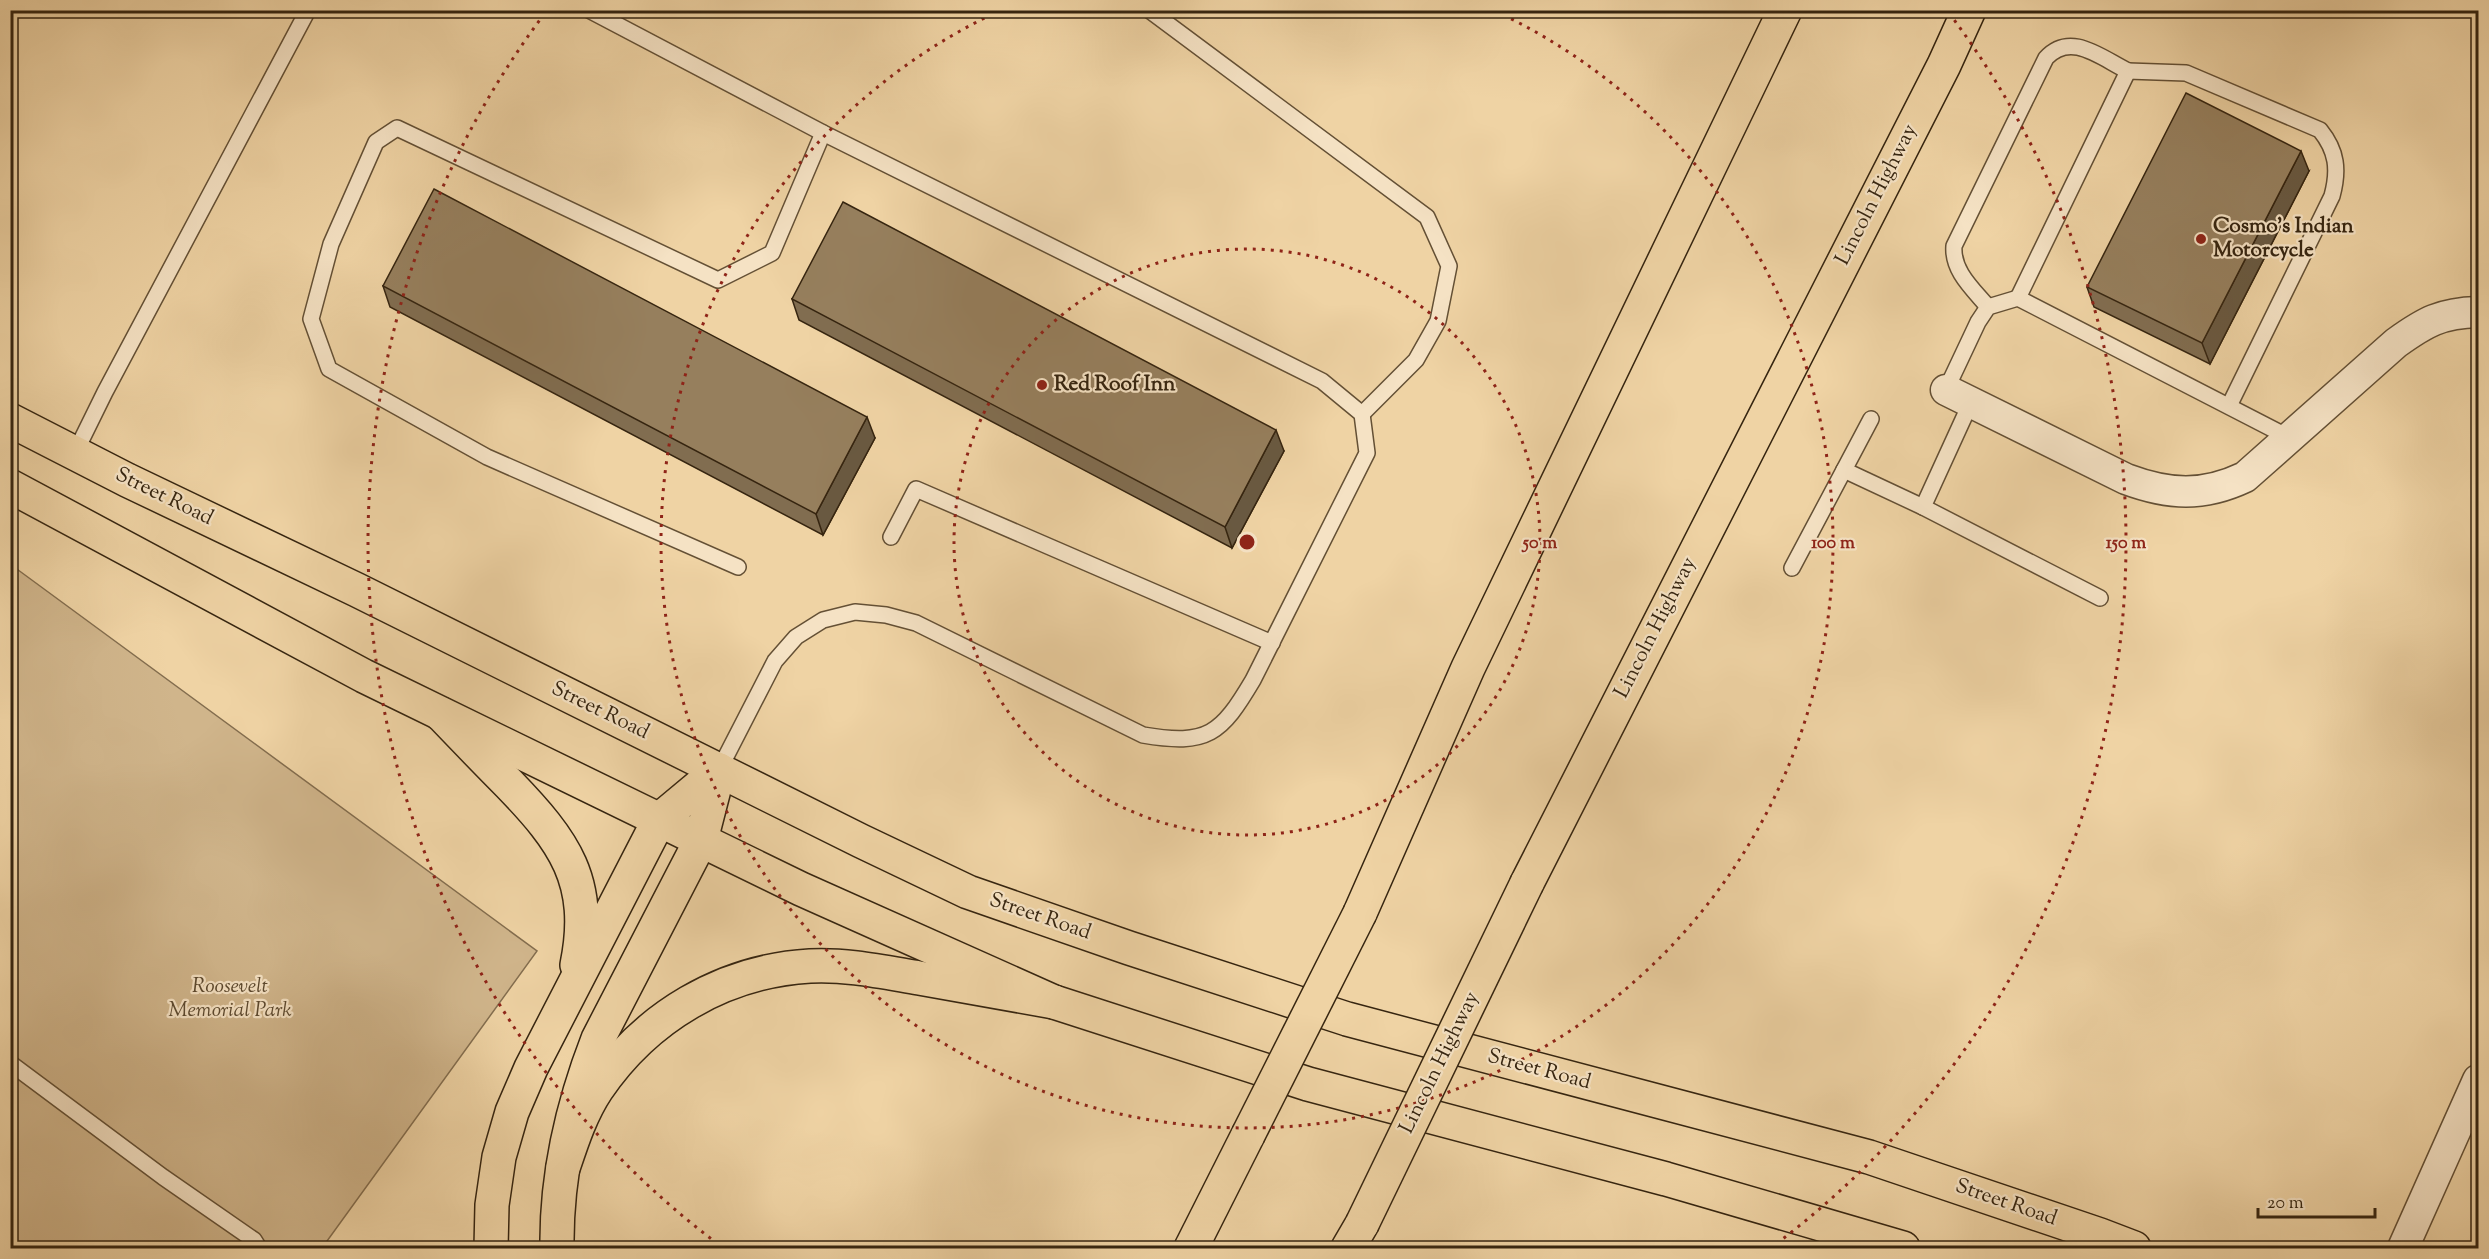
<svg xmlns="http://www.w3.org/2000/svg" width="2489" height="1259" font-family="'Sorts Mill Goudy',serif">
<style>
.green{fill:#d0b58b;stroke:#836d4e;stroke-width:1.5}
.lines{fill:none;stroke-linecap:round;stroke-linejoin:round}
.lane-casing{stroke:#645035;stroke-width:18}
.street-casing{stroke:#645035;stroke-width:33}
.primary-casing{stroke:#362510;stroke-width:36}
.highway-casing{stroke:#362510;stroke-width:36}
.lane{stroke:#f5e2c4;stroke-width:15}
.street{stroke:#f5e2c4;stroke-width:30}
.primary{stroke:#efd3a4;stroke-width:33}
.highway{stroke:#efd3a4;stroke-width:33}
.highway-bridge-casing{stroke:#362510;stroke-width:36;stroke-linecap:butt}
.highway-bridge{stroke:#efd3a4;stroke-width:33}
.wall{fill:#816d50;stroke:#362510;stroke-width:1.5}
.shaded-wall{fill:#695941;stroke:#362510;stroke-width:1.5}
.building{fill:#967f5d;stroke:#362510;stroke-width:1.5}
.ring{fill:none;stroke:#8f2418;stroke-width:3;stroke-dasharray:3 6}
.poi-dot{fill:#8f2418;stroke:#f5e2c4;stroke-width:2}
.labels{text-anchor:middle;dominant-baseline:central;stroke-width:4.5;stroke-linejoin:round;paint-order:stroke}
.street-label{font-size:21px;fill:#362510;stroke:#f5e2c4}
.poi-label{font-size:21px;font-weight:bold;fill:#362510;stroke:#f5e2c4;text-anchor:start}
.park-label{font-size:21px;font-style:italic;fill:#5c492f;stroke:#f5e2c4}
.centre{fill:#8f2418;stroke:#f5e2c4;stroke-width:3}
.ring-label{font-size:18px;text-anchor:middle;font-weight:bold;fill:#8f2418;stroke:#f5e2c4;stroke-width:4.5;stroke-linejoin:round;paint-order:stroke}
</style>
<rect width="100%" height="100%" fill="#efd3a4"/>
<filter id="stains"><feTurbulence type="fractalNoise" baseFrequency=".00333" numOctaves="4"/><feColorMatrix values="0 0 0 0 .2 0 0 0 0 .09 0 0 0 0 .02 0 0 0 .5 -.17"/></filter>
<radialGradient id="worn" r=".72"><stop offset=".6" stop-color="#630" stop-opacity="0"/><stop offset="1" stop-color="#630" stop-opacity=".3"/></radialGradient>
<path class="green" d="M 10,564 L 537,951 L 322,1248 L 11,1248 Z"/>
<g class="lines">
<defs>
<g id="lane">
<path d="M 589,10 L 823,133 L 1322,381 L 1362,414 L 1367,453 L 1253,680 C 1221,734 1208,746 1143,735 L 916,623 L 886,615 L 855,612 L 823,620 L 796,637 L 775,661 L 719,770"/>
<path d="M 1149,10 L 1427,217 L 1449,266 L 1438,321 L 1416,360 L 1362,414"/>
<path d="M 2128,71 L 2186,73 L 2320,130 C 2337,151 2339,170 2332,196 L 2229,406"/>
<path d="M 1988,307 C 1973,289 1952,271 1954,246 L 2046,58 C 2071,31 2101,58 2128,71 L 2018,298"/>
<path d="M 1946,390 L 1978,322 L 1988,307 L 2018,298 L 2290,438"/>
<path d="M 1971,402 L 1923,507 L 2100,598"/>
<path d="M 1871,419 L 1844,470 L 1923,507"/>
<path d="M 75,453 L 105,392 L 308,10"/>
<path d="M 891,537 L 916,489 L 1272,643"/>
<path d="M 738,567 L 487,457 L 329,369 L 311,319 L 331,244 L 376,142 L 397,128 L 718,280 L 772,253 L 823,133"/>
<path d="M 1792,568 L 1844,470"/>
<path d="M 10,1063 L 163,1177 L 254,1240 L 259,1248"/>
</g>
<g id="street">
<path d="M 1946,390 L 2126,479 C 2169,495 2203,497 2245,477 L 2396,343 C 2425,322 2441,313 2478,312"/>
<path d="M 2403,1248 L 2478,1080"/>
</g>
<g id="primary">
<path d="M 10,420 L 127,480 L 357,590 L 861,841 L 968,892 L 1129,948 L 1347,1019 L 1869,1157 L 2100,1235 L 2134,1248"/>
<path d="M 10,486 L 364,676 L 801,889 L 1054,1002 L 1308,1084 L 1666,1179 L 1903,1248"/>
<path d="M 659,820 L 719,770"/>
<path d="M 701,840 L 719,770"/>
</g>
<g id="highway">
<path d="M 441,714 C 464,738 486,761 509,784 C 564,841 594,881 577,965"/>
<path d="M 1527,883 L 1944,65 L 1969,10"/>
<path d="M 1360,913 L 1468,668 L 1785,10"/>
<path d="M 563,1168 C 572,1141 581,1113 597,1089 C 646,1017 723,971 810,966 C 846,964 883,972 919,978 C 964,986 1009,994 1054,1002"/>
<path d="M 491,1248 L 492,1205 L 499,1157 L 512,1112 L 531,1068 L 659,820"/>
<path d="M 557,1248 C 556,1177 572,1106 598,1039 L 701,840"/>
<path d="M 1191,1248 L 1248,1135"/>
<path d="M 1348,1248 L 1362,1224"/>
</g>
</defs>
<use href="#lane" class="lane-casing"/>
<use href="#street" class="street-casing"/>
<use href="#primary" class="primary-casing"/>
<use href="#highway" class="highway-casing"/>
<use href="#lane" class="lane"/>
<use href="#street" class="street"/>
<use href="#primary" class="primary"/>
<use href="#highway" class="highway"/>
<defs>
<g id="highway-bridge">
<path d="M 1248,1135 L 1360,913"/>
<path d="M 1362,1224 L 1527,883"/>
</g>
</defs>
<use href="#highway-bridge" class="highway-bridge-casing"/>
<use href="#highway-bridge" class="highway-bridge"/>
</g>
<g class="wall">
<path d="M 2309,171 L 2210,364 L 2094,307 L 2087,287 Z"/>
<path d="M 383,286 L 875,438 L 823,535 L 390,307 Z"/>
<path d="M 792,299 L 1284,451 L 1232,548 L 799,320 Z"/>
</g>
<g class="shaded-wall">
<path d="M 2301,151 L 2309,171 L 2210,364 L 2202,343 Z"/>
<path d="M 867,417 L 875,438 L 823,535 L 816,514 Z"/>
<path d="M 1276,430 L 1284,451 L 1232,548 L 1225,527 Z"/>
</g>
<g class="building">
<path d="M 2186,93 L 2301,151 L 2202,343 L 2087,287 Z"/>
<path d="M 434,189 L 867,417 L 816,514 L 383,286 Z"/>
<path d="M 843,202 L 1276,430 L 1225,527 L 792,299 Z"/>
</g>
<g class="ring">
<circle cx="1247" cy="542" r="293"/>
<path d="M1495 11A586 586 0 1 1 999 11"/>
<path d="M718 1244A879 879 0 0 1 545 13M1949 13A879 879 0 0 1 1776 1244"/>
</g>
<g class="poi-dot">
<circle cx="2201" cy="239" r="6"/>
<circle cx="1042" cy="385" r="6"/>
</g>
<g class="labels">
<g class="street-label">
<text transform="translate(1877 195) rotate(-63)">Lincoln Highway</text>
<text transform="translate(164 497) rotate(26)">Street Road</text>
<text transform="translate(1656 628) rotate(-63)">Lincoln Highway</text>
<text transform="translate(600 711) rotate(26)">Street Road</text>
<text transform="translate(1040 917) rotate(19)">Street Road</text>
<text transform="translate(1440 1063) rotate(-64)">Lincoln Highway</text>
<text transform="translate(1539 1070) rotate(15)">Street Road</text>
<text transform="translate(2006 1203) rotate(19)">Street Road</text>
</g>
<g class="poi-label">
<text x="2213" y="227">Cosmo's Indian<tspan x="2213" dy="24">Motorcycle</tspan></text>
<text x="1054" y="385">Red Roof Inn</text>
</g>
<g class="park-label">
<text x="230" y="987">Roosevelt<tspan x="230" dy="24">Memorial Park</tspan></text>
</g>
</g>
<circle cx="1247" cy="542" r="9" class="centre"/>
<g class="ring-label">
<text x="1540" y="548">50 m</text>
<text x="1833" y="548">100 m</text>
<text x="2126" y="548">150 m</text>
</g>
<rect width="2489" height="1259" fill="none" stroke="#efd3a4" stroke-width="36"/>
<rect x="12" y="12" width="2465" height="1235" fill="none" stroke="#362510" stroke-width="3"/>
<rect x="18" y="18" width="2453" height="1223" fill="none" stroke="#362510" stroke-width="1.5"/>
<path d="M2258 1208v9h117v-9" fill="none" stroke="#362510" stroke-width="3"/>
<text x="2267" y="1208" font-size="18" fill="#362510" stroke="#f5e2c4" stroke-width="4.5" paint-order="stroke">20 m</text>
<rect width="100%" height="100%" filter="url(#stains)"/>
<rect width="100%" height="100%" fill="url(#worn)"/>
</svg>
